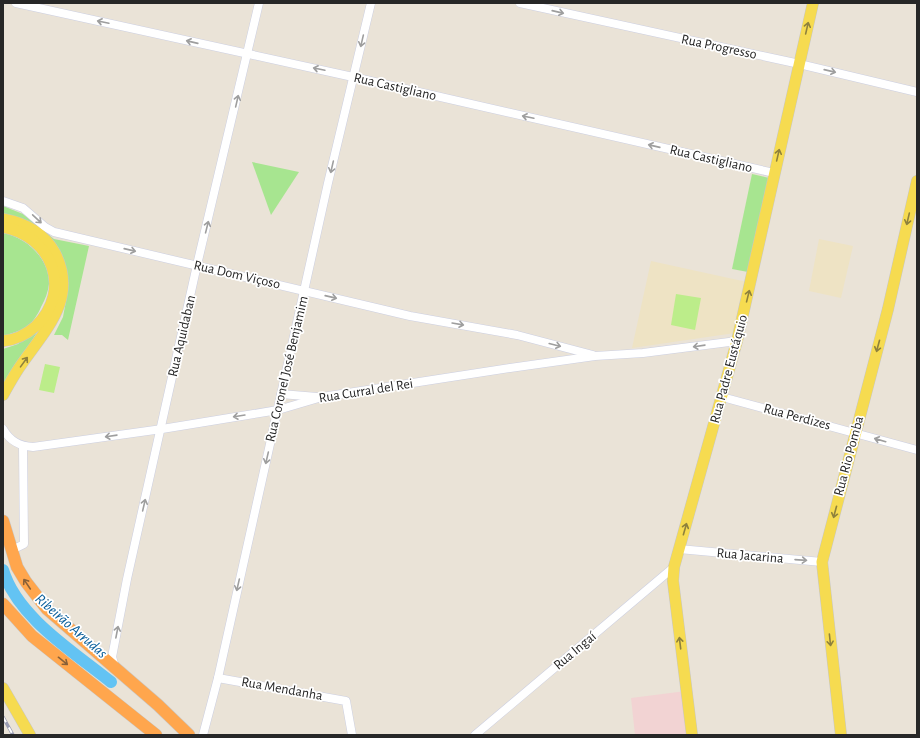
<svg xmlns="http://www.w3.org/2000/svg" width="920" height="738" font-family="'Alegreya Sans',sans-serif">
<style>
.education{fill:#eee3c4}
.medical{fill:#f2d3d3}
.grass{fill:#a7e590}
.pitch{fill:#bced8a}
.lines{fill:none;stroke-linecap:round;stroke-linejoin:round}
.river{stroke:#63c3f3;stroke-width:12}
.minor-casing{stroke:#cccfe1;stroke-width:9}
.major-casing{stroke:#c7c7c7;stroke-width:12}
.highway-casing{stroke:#c7c7c7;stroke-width:13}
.minor{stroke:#fff;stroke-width:8}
.major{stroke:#f6db50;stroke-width:11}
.highway{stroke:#ffa64d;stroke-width:12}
.rail-casing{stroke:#9a9cb2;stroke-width:3.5}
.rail{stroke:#fff;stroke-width:2;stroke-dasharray:6;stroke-linecap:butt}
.oneway{stroke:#9e9e9e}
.oneway2{stroke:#8e813c}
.oneway3{stroke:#886038}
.labels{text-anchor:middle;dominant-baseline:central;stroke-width:3.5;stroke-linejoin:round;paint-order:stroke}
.street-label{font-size:14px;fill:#272727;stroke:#fff}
.water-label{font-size:15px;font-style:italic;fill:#075d9a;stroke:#fff}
</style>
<rect width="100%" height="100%" fill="#eae3d7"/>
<g class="education">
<path d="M 819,239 L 853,246 L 841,298 L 809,291 Z"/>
<path d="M 651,261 L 747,282 L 735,333 L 632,348 Z"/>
</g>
<path class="medical" d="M 686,691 L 692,735 L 635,735 L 631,698 Z"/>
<g class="grass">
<path d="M 252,162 L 299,172 L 271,215 Z"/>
<path d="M 752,174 L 769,178 L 748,272 L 732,269 Z"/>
<path d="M 3,206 L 23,214 L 54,239 L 89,246 L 68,340 L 62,335 L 54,335 L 63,317 L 68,290 L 63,268 L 3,218 Z"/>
<path d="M 3,233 C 26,237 50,259 49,284 C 48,292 45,300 41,307 C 38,314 33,322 27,327 C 21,331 11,333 4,336 Z"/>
<path d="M 39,328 L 36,334 L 3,387 L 3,349 L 18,344 Z"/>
</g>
<g class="pitch">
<path d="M 676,294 L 701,298 L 695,330 L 671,325 Z"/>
<path d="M 45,364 L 60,367 L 54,393 L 39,390 Z"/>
</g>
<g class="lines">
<path class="river" d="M 3,570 C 17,617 74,652 111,682"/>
<defs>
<g id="minor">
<path d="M 16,3 L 353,77 L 774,173"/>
<path d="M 520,3 L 795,63 L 917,92"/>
<path d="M 3,201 L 23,208 L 45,227 L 54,232 L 410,316 L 517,335 L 593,355"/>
<path d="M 281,394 L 317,397"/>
<path d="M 722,397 L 917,450"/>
<path d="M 3,429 C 10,441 19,446 33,447 L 162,429 L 278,410 L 322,397 L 510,368 L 595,356 L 643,353 L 737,341"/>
<path d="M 679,549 L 822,562"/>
<path d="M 12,550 L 24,544 L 23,446"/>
<path d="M 115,667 L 112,657 L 127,579 L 197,265 L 259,3"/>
<path d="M 218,678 L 346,701 L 352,735"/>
<path d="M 203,735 L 218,678 L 328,183 L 371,3"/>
<path d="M 475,735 L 674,567"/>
</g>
<g id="major">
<path d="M 3,219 C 25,223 44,233 55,253 C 79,300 43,332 19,368 C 13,377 8,386 3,395"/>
<path d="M 3,227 C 52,236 73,290 36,326 C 27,334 15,340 3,341"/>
<path d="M 3,688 L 30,735"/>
<path d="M 692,735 L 673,581 L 674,567 L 737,341 L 813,3"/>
<path d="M 841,735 L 822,562 L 888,309 L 917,181"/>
</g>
<g id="highway">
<path d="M 3,521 L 17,567 L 26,582 L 47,609 L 158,705 L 189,735"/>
<path d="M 3,604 L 32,636 L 156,735"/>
</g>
</defs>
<use href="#minor" class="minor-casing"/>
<use href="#major" class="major-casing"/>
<use href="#highway" class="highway-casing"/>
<use href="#minor" class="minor"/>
<use href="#major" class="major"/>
<use href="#highway" class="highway"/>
<defs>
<path id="rail" d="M 3,717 L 13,735"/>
</defs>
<use href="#rail" class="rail-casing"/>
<use href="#rail" class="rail"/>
</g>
<defs><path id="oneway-shaft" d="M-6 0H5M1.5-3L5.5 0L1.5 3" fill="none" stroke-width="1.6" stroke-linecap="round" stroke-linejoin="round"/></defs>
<g class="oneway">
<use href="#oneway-shaft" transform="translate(558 12) rotate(13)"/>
<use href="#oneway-shaft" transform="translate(103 22) rotate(-168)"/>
<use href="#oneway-shaft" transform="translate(362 41) rotate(103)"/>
<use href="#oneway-shaft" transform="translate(192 42) rotate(-167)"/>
<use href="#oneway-shaft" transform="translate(319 69) rotate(-168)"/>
<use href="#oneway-shaft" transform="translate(830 71) rotate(13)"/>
<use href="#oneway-shaft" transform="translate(237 101) rotate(-77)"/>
<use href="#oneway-shaft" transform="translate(528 117) rotate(-168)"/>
<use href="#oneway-shaft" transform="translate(654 146) rotate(-167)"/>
<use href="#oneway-shaft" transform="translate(332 167) rotate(103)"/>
<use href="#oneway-shaft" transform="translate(37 219) rotate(43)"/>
<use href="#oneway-shaft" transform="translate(207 227) rotate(-76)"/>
<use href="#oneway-shaft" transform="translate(130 250) rotate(13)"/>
<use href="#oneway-shaft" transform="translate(331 297) rotate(13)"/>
<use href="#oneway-shaft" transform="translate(458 324) rotate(10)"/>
<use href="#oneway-shaft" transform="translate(555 345) rotate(14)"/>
<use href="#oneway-shaft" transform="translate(699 346) rotate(172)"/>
<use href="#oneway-shaft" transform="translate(239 416) rotate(171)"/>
<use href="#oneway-shaft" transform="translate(111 436) rotate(172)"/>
<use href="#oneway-shaft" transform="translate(880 440) rotate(-164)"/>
<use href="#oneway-shaft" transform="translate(267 458) rotate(103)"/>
<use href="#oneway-shaft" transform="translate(144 505) rotate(-77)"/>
<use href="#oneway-shaft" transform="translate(801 560) rotate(4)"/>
<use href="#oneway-shaft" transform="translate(238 585) rotate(103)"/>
<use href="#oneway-shaft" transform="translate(117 632) rotate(-79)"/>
</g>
<g class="oneway2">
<use href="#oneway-shaft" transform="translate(807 28) rotate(-77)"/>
<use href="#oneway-shaft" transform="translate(778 155) rotate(-77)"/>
<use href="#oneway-shaft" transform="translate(908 219) rotate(103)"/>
<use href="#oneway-shaft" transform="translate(748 296) rotate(-76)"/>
<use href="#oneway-shaft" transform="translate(878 346) rotate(105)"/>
<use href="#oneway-shaft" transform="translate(24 362) rotate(-54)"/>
<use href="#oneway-shaft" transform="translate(835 512) rotate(105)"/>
<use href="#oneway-shaft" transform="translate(685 529) rotate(-74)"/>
<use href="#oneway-shaft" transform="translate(830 640) rotate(84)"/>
<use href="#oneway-shaft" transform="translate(680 643) rotate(-97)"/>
</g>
<g class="oneway3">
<use href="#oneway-shaft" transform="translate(27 584) rotate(-124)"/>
<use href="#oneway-shaft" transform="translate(63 661) rotate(39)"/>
</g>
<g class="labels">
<g class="street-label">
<text transform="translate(719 47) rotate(12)">Rua Progresso</text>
<text transform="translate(395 87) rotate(13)">Rua Castigliano</text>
<text transform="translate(711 159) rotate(13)">Rua Castigliano</text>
<text transform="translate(237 275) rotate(13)">Rua Dom Viçoso</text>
<text transform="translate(182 336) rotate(-77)">Rua Aquidaban</text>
<text transform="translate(287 369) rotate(-77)">Rua Coronel José Benjamim</text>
<text transform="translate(729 369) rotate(-75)">Rua Padre Eustáquio</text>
<text transform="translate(366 391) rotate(-9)">Rua Curral del Rei</text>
<text transform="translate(797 417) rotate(15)">Rua Perdizes</text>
<text transform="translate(849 456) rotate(-75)">Rua Rio Pomba</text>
<text transform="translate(750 556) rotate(5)">Rua Jacarina</text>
<text transform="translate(575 651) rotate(-40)">Rua Ingaí</text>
<text transform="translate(282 689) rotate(10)">Rua Mendanha</text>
</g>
<g class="water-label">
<text transform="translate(71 626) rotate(41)">Ribeirão Arrudas</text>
</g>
</g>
<rect width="920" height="738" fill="none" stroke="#272727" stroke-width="8"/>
</svg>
